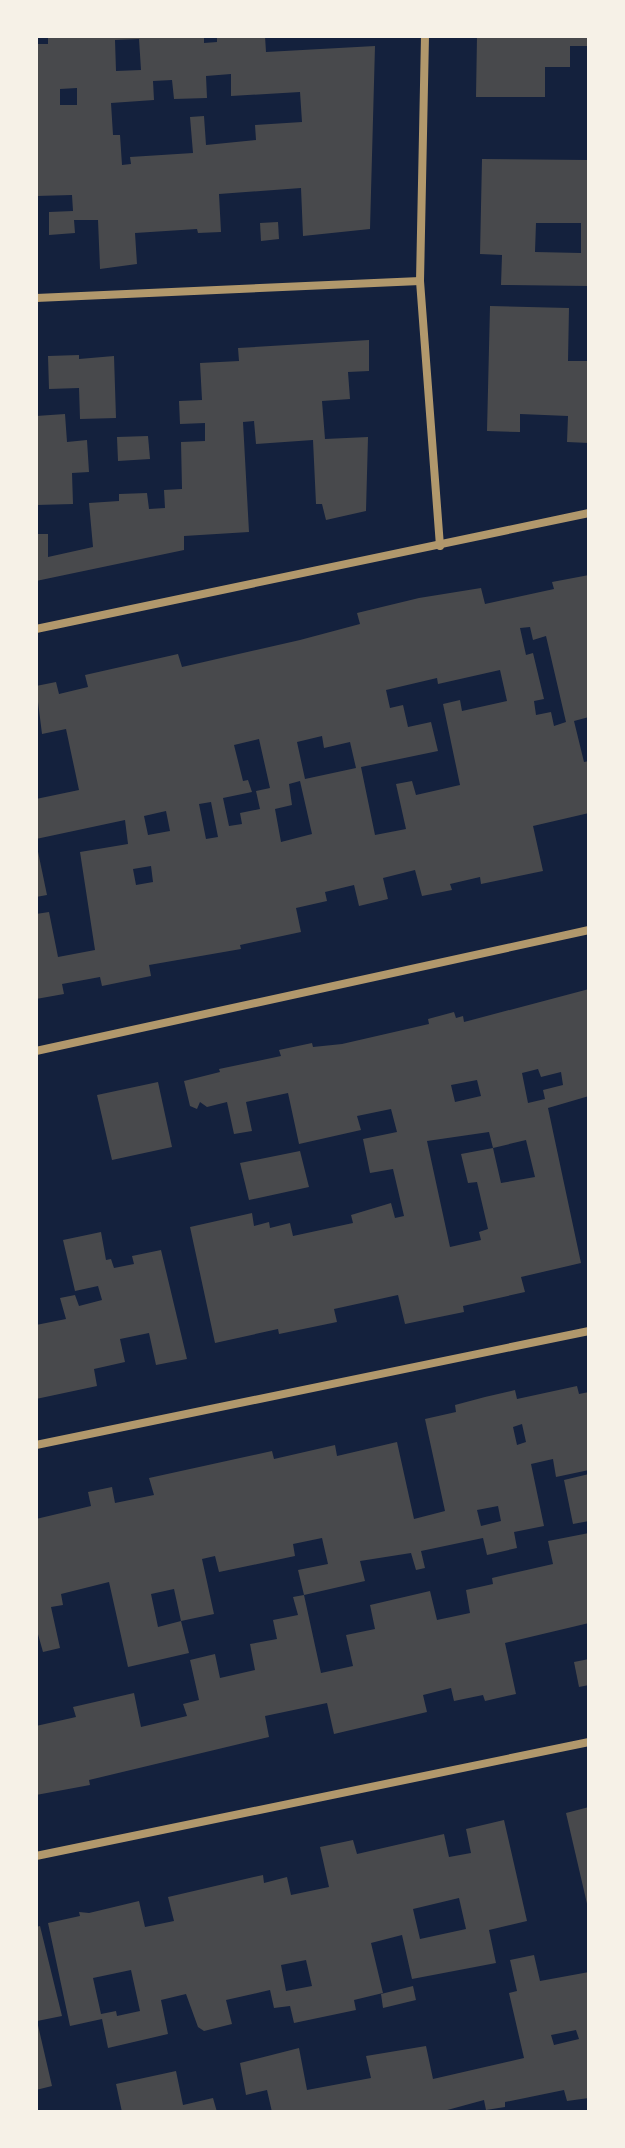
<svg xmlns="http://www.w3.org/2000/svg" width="625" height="2148" font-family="Merriweather,serif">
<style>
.building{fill:#48494c;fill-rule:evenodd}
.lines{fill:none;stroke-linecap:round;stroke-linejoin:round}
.minor{stroke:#b1986c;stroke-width:8}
</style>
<rect width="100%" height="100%" fill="#14213d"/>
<g class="building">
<path d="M 48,36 L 204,36 L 204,43 L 217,42 L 217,36 L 265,36 L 266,52 L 375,46 L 370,229 L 303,236 L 301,188 L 219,194 L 221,232 L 198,233 L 197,229 L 135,233 L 137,264 L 100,269 L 98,220 L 74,220 L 75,233 L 49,235 L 49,212 L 73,211 L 72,195 L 36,196 L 36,44 L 48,44 ZM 139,39 L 141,70 L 116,71 L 115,40 ZM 231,74 L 231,96 L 300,92 L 302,122 L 255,125 L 256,140 L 206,145 L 204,116 L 190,117 L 193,153 L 130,157 L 131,164 L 122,165 L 120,135 L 113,135 L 111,103 L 154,100 L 153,81 L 172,80 L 174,99 L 207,98 L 206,76 ZM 77,88 L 77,105 L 60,105 L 60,89 Z"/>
<path d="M 477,36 L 589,36 L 589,46 L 570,46 L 570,67 L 545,67 L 545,97 L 476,97 Z"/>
<path d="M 482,159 L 589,160 L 589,286 L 501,285 L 502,255 L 480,254 ZM 536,223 L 581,223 L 581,253 L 535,252 Z"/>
<path d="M 278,222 L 279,239 L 261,241 L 260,223 Z"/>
<path d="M 490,306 L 569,308 L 568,361 L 589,361 L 589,443 L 567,442 L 568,416 L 520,414 L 520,432 L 487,431 Z"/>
<path d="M 369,340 L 369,371 L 348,372 L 350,399 L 322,401 L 325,439 L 368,437 L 366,511 L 326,520 L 322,504 L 316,504 L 313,440 L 256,444 L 254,421 L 243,422 L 249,532 L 184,536 L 184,550 L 36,581 L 36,534 L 48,534 L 48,557 L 93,547 L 89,503 L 119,501 L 119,494 L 147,493 L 149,509 L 165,508 L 164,490 L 182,489 L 181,442 L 205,441 L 205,423 L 180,424 L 179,401 L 202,400 L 200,363 L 239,361 L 238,348 Z"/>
<path d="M 79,355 L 79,359 L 114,356 L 116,418 L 80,419 L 79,388 L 49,389 L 48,356 Z"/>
<path d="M 65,414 L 67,442 L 87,440 L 89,472 L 72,473 L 73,504 L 36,505 L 36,416 Z"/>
<path d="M 148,436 L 150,459 L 118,461 L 117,437 Z"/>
<path d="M 589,575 L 589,717 L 574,721 L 584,762 L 589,761 L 589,813 L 533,826 L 543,871 L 481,884 L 480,877 L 450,884 L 452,890 L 422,896 L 415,870 L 383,878 L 388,899 L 359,906 L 354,885 L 325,892 L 327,901 L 296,908 L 301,932 L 240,945 L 241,949 L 149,965 L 151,976 L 102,986 L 100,977 L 62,984 L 64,994 L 36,999 L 36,914 L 49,912 L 58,957 L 95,950 L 80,852 L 128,844 L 125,820 L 36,839 L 36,799 L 79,790 L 66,729 L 42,734 L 36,686 L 56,682 L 59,694 L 88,687 L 85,675 L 178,654 L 182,667 L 300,640 L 360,624 L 357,613 L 419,598 L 481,588 L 485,604 L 554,589 L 552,582 ZM 530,627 L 533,640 L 546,636 L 566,722 L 554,726 L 551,712 L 536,715 L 534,701 L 544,699 L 533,653 L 526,655 L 520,628 ZM 500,670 L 507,701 L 462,711 L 460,700 L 443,704 L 460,785 L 416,795 L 412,781 L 396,784 L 406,829 L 375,835 L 361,767 L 438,751 L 431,722 L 408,727 L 403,705 L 390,708 L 386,690 L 437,678 L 438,684 ZM 322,736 L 324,748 L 350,742 L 356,768 L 305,779 L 297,742 ZM 259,739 L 270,788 L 256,791 L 260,809 L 240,813 L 242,824 L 229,826 L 223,798 L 252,792 L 248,780 L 243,781 L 234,745 ZM 300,781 L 312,834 L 281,842 L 275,809 L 292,805 L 289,784 ZM 211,802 L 218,837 L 206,839 L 199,804 ZM 166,811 L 170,831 L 148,835 L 144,816 ZM 151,866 L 153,882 L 136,885 L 133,869 Z"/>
<path d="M 36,842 L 47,895 L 36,897 Z"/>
<path d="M 589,989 L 589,1096 L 548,1108 L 581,1263 L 521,1277 L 525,1292 L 463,1306 L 464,1312 L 405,1324 L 398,1295 L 334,1309 L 337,1322 L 279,1334 L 278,1329 L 215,1343 L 190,1227 L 252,1213 L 254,1226 L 269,1222 L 270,1228 L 290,1223 L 293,1236 L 353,1223 L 351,1215 L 391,1203 L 395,1218 L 404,1216 L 393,1169 L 370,1173 L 363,1139 L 397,1132 L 391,1109 L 357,1116 L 361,1130 L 299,1144 L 288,1093 L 246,1102 L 252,1131 L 234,1134 L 227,1102 L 207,1107 L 200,1102 L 197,1109 L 190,1106 L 184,1081 L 220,1072 L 219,1069 L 281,1056 L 279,1050 L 312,1043 L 313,1047 L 342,1044 L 429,1024 L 428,1019 L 454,1012 L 456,1018 L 463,1016 L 464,1022 ZM 538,1069 L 541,1077 L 561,1072 L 563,1085 L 543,1090 L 545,1099 L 528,1103 L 522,1073 ZM 477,1080 L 481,1096 L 455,1102 L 451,1085 ZM 489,1132 L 493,1148 L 526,1140 L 535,1177 L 501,1183 L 493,1148 L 461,1154 L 468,1183 L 477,1182 L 488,1229 L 479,1232 L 481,1240 L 450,1247 L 427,1141 Z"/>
<path d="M 158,1082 L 172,1147 L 112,1160 L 97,1095 Z"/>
<path d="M 300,1151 L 309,1187 L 249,1200 L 240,1163 Z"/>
<path d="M 101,1232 L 106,1260 L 111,1259 L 114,1268 L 134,1264 L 132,1256 L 161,1250 L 187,1359 L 156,1365 L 149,1333 L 120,1339 L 125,1362 L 94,1369 L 97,1386 L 36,1399 L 36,1325 L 66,1319 L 60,1298 L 75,1295 L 79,1306 L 102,1300 L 98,1286 L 75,1291 L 63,1240 Z"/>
<path d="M 577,1386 L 579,1394 L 589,1392 L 589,1470 L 556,1477 L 553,1459 L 531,1464 L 544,1526 L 514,1532 L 517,1548 L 487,1555 L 483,1538 L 421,1551 L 425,1568 L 416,1570 L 411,1553 L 360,1561 L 365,1581 L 304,1595 L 298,1570 L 328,1564 L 322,1538 L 293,1544 L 295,1556 L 219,1572 L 215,1556 L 202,1559 L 214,1614 L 181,1621 L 189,1653 L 128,1667 L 109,1582 L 61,1594 L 63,1605 L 51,1607 L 60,1648 L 43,1652 L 36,1627 L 36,1519 L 91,1506 L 88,1492 L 112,1487 L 115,1503 L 154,1495 L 149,1478 L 272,1451 L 274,1459 L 335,1445 L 337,1456 L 397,1442 L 414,1519 L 445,1511 L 425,1419 L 456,1412 L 455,1405 L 485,1397 L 515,1390 L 517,1399 ZM 522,1424 L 526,1442 L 517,1445 L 513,1427 ZM 498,1506 L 501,1521 L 481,1526 L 477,1510 ZM 174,1589 L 181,1621 L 158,1627 L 151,1594 Z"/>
<path d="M 589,1474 L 589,1521 L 573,1524 L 564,1480 Z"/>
<path d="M 589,1533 L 589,1623 L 505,1643 L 516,1694 L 485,1701 L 483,1695 L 454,1701 L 451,1688 L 423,1695 L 427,1712 L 334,1734 L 327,1703 L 265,1716 L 269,1737 L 89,1780 L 90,1785 L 36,1795 L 36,1726 L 76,1717 L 73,1707 L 134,1693 L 141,1727 L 187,1716 L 183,1704 L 199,1700 L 190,1660 L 215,1654 L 220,1678 L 255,1670 L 250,1644 L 277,1639 L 273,1620 L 298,1615 L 293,1597 L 304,1595 L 321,1673 L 353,1666 L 346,1635 L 375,1629 L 370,1605 L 430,1591 L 437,1620 L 470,1613 L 466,1590 L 493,1584 L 492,1578 L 553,1564 L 548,1541 Z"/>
<path d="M 589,1659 L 589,1685 L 579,1687 L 574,1662 Z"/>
<path d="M 589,1807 L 589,1907 L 588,1908 L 566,1813 Z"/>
<path d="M 504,1820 L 527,1921 L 489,1930 L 496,1963 L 412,1979 L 402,1935 L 371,1943 L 383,1993 L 354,2000 L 356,2010 L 294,2023 L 290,2006 L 274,2008 L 270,1990 L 226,2000 L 232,2024 L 204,2031 L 198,2027 L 186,1994 L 161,2000 L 168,2034 L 108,2048 L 102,2019 L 70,2026 L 48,1923 L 80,1916 L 79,1912 L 89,1913 L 139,1901 L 145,1927 L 174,1921 L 168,1897 L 263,1875 L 264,1883 L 287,1877 L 291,1895 L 329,1887 L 320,1847 L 353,1840 L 357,1854 L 444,1834 L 449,1857 L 471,1853 L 466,1829 ZM 459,1898 L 466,1929 L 420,1939 L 413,1909 ZM 306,1960 L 312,1986 L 286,1991 L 281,1965 ZM 131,1970 L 140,2011 L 117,2016 L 116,2011 L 101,2014 L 93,1978 Z"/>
<path d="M 40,1926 L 62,2016 L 37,2021 L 52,2086 L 36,2090 L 36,1927 Z"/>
<path d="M 534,1955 L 540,1981 L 589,1972 L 589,2098 L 567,2101 L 564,2090 L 505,2102 L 505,2107 L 486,2110 L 484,2100 L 440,2112 L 272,2112 L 267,2090 L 246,2095 L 240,2063 L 299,2048 L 307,2090 L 371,2078 L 366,2056 L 426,2046 L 433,2079 L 524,2058 L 509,1993 L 517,1991 L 510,1960 ZM 576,2030 L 579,2039 L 554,2045 L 551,2035 Z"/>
<path d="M 413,1986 L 416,2000 L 383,2008 L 381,1994 Z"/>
<path d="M 176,2071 L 183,2105 L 213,2098 L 217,2112 L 122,2112 L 116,2084 Z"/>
</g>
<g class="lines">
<g class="minor">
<path d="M 425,36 L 420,281 L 440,546"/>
<path d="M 36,298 L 420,281"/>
<path d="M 36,629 L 589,513"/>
<path d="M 36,1051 L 589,930"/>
<path d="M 36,1445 L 589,1331"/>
<path d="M 36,1856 L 589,1742"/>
</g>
</g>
<rect width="625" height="2148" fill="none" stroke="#f6f1e7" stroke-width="76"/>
</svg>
